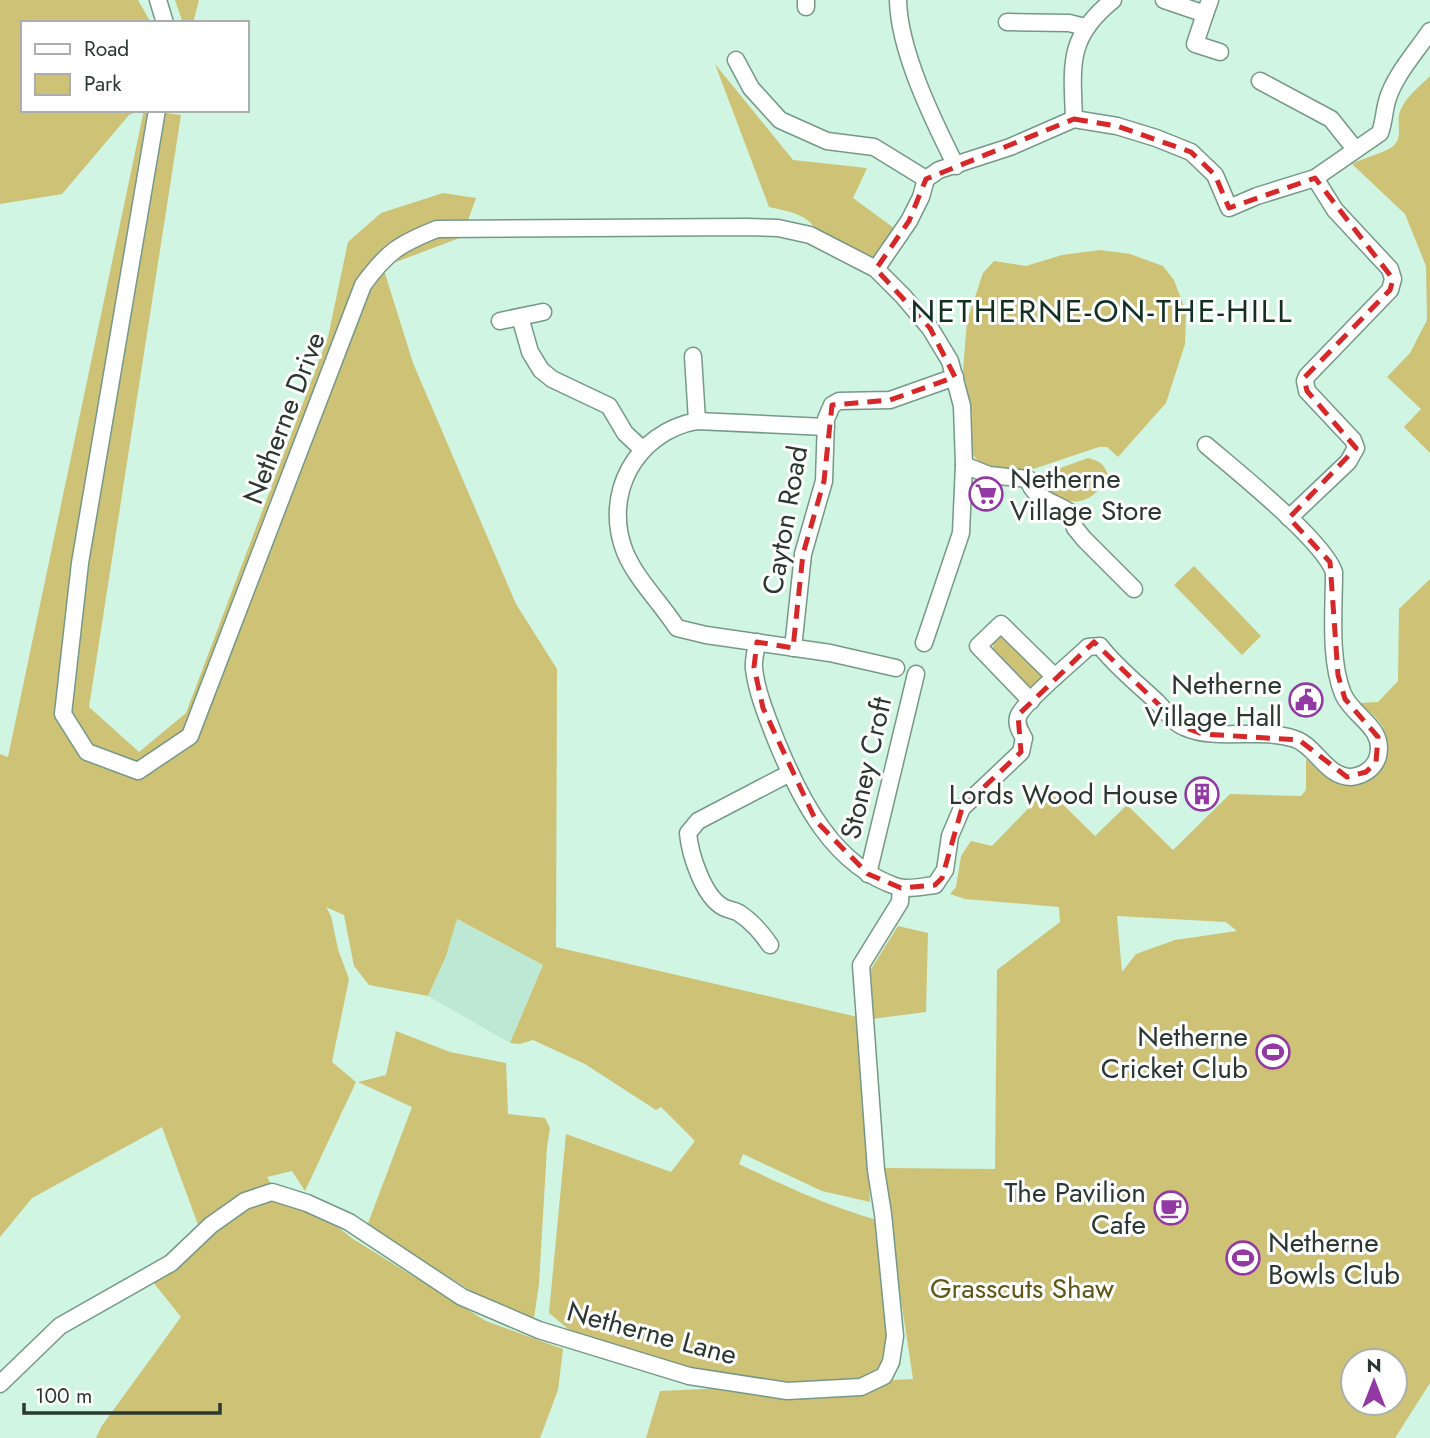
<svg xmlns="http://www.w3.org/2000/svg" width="1430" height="1438" font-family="Jost,sans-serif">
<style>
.built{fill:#bde9d4}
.green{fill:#cdc275;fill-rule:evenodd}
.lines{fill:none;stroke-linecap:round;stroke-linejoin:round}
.minor-casing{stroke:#769888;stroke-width:19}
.minor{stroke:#fff;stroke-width:16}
.marked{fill:none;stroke:#d62828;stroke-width:5;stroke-dasharray:14 9;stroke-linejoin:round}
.labels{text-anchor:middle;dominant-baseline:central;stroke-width:6;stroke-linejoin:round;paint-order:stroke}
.street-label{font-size:28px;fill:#2a3831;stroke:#fff}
.poi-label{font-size:28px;fill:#2a3831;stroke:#fff;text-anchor:end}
.park-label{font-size:28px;fill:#605714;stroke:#fff}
.quarter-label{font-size:32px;letter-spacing:2px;fill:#123124;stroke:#fff}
</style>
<rect width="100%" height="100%" fill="#d0f5e3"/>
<path class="built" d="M 456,919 L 543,965 L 510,1043 L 428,996 L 446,956 Z"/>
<g class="green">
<path d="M 0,0 L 138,0 L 151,23 L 23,23 L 23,110 L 142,110 L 129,115 L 62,194 L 0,204 Z"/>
<path d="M 175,0 L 199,0 L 193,23 L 183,23 Z"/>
<path d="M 715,64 L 793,160 L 867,168 L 853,198 L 898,231 L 876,269 L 822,241 C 812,214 794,213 769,207 Z"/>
<path d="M 1430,76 L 1430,453 L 1404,427 L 1421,409 L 1387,377 L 1410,353 L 1427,320 L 1426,266 L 1405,214 L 1352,164 C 1363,158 1387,152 1393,146 C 1403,138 1397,126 1399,115 C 1403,99 1419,87 1430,76 Z"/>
<path d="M 144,110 L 181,115 L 89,707 L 139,752 L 186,713 L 328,337 L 348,242 L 381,213 L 443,193 L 476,198 L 462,237 L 383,267 L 413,363 L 516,604 L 557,669 L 556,947 L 862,1018 L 870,1202 L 822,1191 L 743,1154 L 739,1164 C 785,1186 828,1206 877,1220 C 882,1263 902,1347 869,1381 L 913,1379 L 881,1168 L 995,1169 L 997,970 L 1060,922 L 1059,907 L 965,899 L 950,894 L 956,887 L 961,856 L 971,841 L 992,846 L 1047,789 L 1095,836 L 1127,805 L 1173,850 L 1230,794 L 1301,796 L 1306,790 L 1306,759 C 1316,767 1328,782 1342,785 C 1376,792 1396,756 1383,727 C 1378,718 1367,710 1360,703 L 1378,702 L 1398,681 L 1399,609 L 1430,579 L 1430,1383 L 1395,1438 L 646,1438 L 660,1391 L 770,1386 L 690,1370 L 573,1333 L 549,1313 L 566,1134 L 671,1172 L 695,1141 L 661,1107 L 656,1110 L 585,1064 L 533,1040 L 520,1044 L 510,1043 L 543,965 L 457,919 L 446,956 L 428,996 L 369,985 L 354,966 L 344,915 L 326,907 L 331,916 L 338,949 L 349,979 L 332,1062 L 356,1082 L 305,1191 L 292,1171 L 267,1177 L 278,1196 L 311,1206 L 353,1239 L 486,1321 L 563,1349 L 558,1390 L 540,1438 L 96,1438 L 101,1427 L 181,1317 L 145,1272 L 200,1230 L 162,1127 L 32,1198 L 0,1237 L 0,754 L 8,757 ZM 1117,916 L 1226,922 L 1237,931 L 1175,940 L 1136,954 L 1122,972 ZM 1353,1361 L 1395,1361 L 1395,1403 L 1353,1403 Z"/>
<path d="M 1100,250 L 1130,254 L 1163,266 L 1174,280 L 1186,312 L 1185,344 L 1166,403 L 1118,457 L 1107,447 L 1099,447 L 1027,471 L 982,465 L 970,452 L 972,415 L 963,370 L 967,321 L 983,273 L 994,261 L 1026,266 L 1062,255 Z"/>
<path d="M 1088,458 C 1100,461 1104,464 1108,475 C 1089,513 1062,505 1035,482 L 1038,476 Z"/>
<path d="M 1194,566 L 1261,636 L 1242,655 L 1174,585 Z"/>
<path d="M 1000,637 L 1007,638 L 1043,676 L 1029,689 L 993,650 L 993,643 Z"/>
<path d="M 898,926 L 928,933 L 926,1012 L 872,1019 L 871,969 Z"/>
<path d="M 396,1031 L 450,1052 L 506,1063 L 508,1114 L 545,1118 L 550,1128 L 547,1147 L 539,1284 L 534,1318 L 497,1307 L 367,1226 L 412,1107 L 358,1082 L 386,1075 Z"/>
</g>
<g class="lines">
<defs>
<g id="minor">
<path d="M 158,0 L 165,23"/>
<path d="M 806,0 L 806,7"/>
<path d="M 898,0 C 899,51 933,120 956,166"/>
<path d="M 1164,0 L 1205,14 L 1210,0"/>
<path d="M 1205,14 L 1195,44 L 1220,52"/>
<path d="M 1007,22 L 1069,23 L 1085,27"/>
<path d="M 736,60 L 751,88 L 780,120 L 827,141 L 874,147 L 926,179"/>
<path d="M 1260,81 L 1331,119 L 1355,149"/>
<path d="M 157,110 L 80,563 L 63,714 L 87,752 L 138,771 L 190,736 L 363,285 C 387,252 399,244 437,229 L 746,227 L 778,228 L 810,235 L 876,269 L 903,296 L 930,328 L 950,361 L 962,406 L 964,465 L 961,533 L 924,643"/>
<path d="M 1074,119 C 1072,64 1067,37 1113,0"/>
<path d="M 876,269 L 909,221 L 921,197 L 926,179 L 939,170 L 1010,147 L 1074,119 L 1117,126 L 1156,138 L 1191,152 L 1215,175 L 1229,208 L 1257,196 L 1315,178 L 1380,133 C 1384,122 1384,112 1387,101 C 1394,76 1416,52 1430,31"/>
<path d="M 520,317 L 530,352 L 541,370 L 552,379 L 609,406 L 625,433 L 642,449"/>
<path d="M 500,321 L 543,312"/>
<path d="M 693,356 L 697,421"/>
<path d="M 826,427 L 697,421 C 636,432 602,494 625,552 C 636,579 661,603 677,628 L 706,635 L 830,653 L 896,668"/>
<path d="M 964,465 L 989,475 L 1028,479 C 1033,499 1055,502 1071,513 L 1075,528 L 1084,539 L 1134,589"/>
<path d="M 1289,518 L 1348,462 L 1356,448 L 1353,440 L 1307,391 L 1305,381 L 1307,376 L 1390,290 L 1393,279 L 1390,269 L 1335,210 L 1315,178"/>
<path d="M 757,642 C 756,651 753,660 754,669 C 757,693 767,717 776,740 C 800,799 833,866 898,887 C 909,890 924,886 935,885 L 945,870 L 950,836 L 962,808 L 1021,752 L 1024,738 C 1020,731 1016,725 1018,717 C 1023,702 1074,661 1088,647 L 1100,646 C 1116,667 1138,684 1157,702 C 1165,710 1174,723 1184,727 C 1217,742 1259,727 1295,739 C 1316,746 1326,777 1351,777 C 1363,776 1375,768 1378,756 C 1385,727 1353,717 1343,694 C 1329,660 1334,609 1334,572 C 1323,540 1235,470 1206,445"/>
<path d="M 793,648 L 803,554 L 824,481 L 826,419 L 832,405 L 839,401 L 890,400 L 955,377"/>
<path d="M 1031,701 L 978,646 L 1001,624 L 1055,677"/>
<path d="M 868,874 L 916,674"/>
<path d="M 770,945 C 762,933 751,921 739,913 C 734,910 728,910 723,907 C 703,896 690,854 688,833 L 698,821 L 790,773"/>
<path d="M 0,1384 L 60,1326 L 171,1263 L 211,1225 L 245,1201 L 272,1192 L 307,1203 L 349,1222 L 462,1297 L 539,1330 L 689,1376 L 787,1391 L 861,1387 L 884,1376 L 891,1362 L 895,1336 L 883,1214 L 876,1170 L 861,965 L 900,902 L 901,888"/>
</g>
</defs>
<use href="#minor" class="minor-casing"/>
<use href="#minor" class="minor"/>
</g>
<path class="marked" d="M 1074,119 L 1117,126 L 1191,152 L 1215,175 L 1229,208 L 1315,178 L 1393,279 L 1390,290 L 1304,378 L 1307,391 L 1356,448 L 1289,518 L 1330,562 L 1338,675 L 1345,699 L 1378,737 L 1376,762 L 1366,772 L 1347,777 L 1299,740 L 1203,734 L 1181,726 L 1094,642 L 1018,715 L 1021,752 L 962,808 L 942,878 L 935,885 L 901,888 L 868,874 L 816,821 L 763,708 L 754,667 L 757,642 L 793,648 L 803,554 L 824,481 L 832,405 L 890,400 L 955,377 L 930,328 L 876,269 L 909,221 L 926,179 Z"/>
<defs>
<symbol id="supermarket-ring" viewBox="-11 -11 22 22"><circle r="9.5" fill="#fff" stroke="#9239a4" stroke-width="1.5"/><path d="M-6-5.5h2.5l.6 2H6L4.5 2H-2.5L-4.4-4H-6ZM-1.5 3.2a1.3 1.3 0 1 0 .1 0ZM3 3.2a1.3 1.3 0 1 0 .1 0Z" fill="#9239a4"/></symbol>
<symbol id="civic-ring" viewBox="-11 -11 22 22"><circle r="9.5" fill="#fff" stroke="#9239a4" stroke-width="1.5"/><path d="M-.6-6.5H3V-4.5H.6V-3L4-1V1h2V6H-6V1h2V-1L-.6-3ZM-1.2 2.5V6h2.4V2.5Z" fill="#9239a4"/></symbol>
<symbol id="building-ring" viewBox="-11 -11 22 22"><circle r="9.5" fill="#fff" stroke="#9239a4" stroke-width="1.5"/><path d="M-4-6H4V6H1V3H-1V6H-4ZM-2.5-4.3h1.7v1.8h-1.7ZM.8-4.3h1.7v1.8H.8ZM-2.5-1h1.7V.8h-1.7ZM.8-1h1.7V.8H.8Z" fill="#9239a4"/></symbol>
<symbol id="stadium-ring" viewBox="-11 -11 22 22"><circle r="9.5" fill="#fff" stroke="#9239a4" stroke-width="1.5"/><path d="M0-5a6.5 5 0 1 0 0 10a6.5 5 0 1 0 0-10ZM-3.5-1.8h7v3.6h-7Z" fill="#9239a4"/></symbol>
<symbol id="cafe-ring" viewBox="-11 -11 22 22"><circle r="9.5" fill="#fff" stroke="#9239a4" stroke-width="1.5"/><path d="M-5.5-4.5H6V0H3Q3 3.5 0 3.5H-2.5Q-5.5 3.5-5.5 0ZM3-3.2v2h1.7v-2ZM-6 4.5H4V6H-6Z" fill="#9239a4"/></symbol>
</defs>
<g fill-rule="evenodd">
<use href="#supermarket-ring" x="967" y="475" width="38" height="38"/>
<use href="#civic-ring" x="1287" y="681" width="38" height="38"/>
<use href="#building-ring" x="1183" y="775" width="38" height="38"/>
<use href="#stadium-ring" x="1254" y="1033" width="38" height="38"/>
<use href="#cafe-ring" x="1152" y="1189" width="38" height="38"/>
<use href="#stadium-ring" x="1224" y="1239" width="38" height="38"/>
</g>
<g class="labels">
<g class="street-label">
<text transform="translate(284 418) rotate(-69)">Netherne Drive</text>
<text transform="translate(785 520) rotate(-80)">Cayton Road</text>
<text transform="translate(866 768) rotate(-77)">Stoney Croft</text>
<text transform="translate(652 1333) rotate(15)">Netherne Lane</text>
</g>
<g class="poi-label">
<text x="1010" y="478" text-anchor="start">Netherne<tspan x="1010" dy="32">Village Store</tspan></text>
<text x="1282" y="684">Netherne<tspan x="1282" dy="32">Village Hall</tspan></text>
<text x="1178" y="794">Lords Wood House</text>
<text x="1248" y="1036">Netherne<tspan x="1248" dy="32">Cricket Club</tspan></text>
<text x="1146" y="1192">The Pavilion<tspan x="1146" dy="32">Cafe</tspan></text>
<text x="1268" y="1242" text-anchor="start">Netherne<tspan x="1268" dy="32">Bowls Club</tspan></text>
</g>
<g class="park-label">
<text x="1022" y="1288">Grasscuts Shaw</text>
</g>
<g class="quarter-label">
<text x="1102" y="311">NETHERNE-ON-THE-HILL</text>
</g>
</g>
<rect x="21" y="21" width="228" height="91" fill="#ffffff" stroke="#aaafad" stroke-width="2"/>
<rect x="35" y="44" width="35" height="10" fill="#ffffff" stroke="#aaafad" stroke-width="2"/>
<text x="84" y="56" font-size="21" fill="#2a3831">Road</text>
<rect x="35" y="74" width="35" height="21" fill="#cdc275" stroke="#aaafad" stroke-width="2"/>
<text x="84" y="91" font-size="21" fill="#2a3831">Park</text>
<g transform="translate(1374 1382)"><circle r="33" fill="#ffffff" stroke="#aaafad" stroke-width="2"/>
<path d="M0-5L12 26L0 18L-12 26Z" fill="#9239a4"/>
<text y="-10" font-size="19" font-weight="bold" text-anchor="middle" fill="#2a3831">N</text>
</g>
<path d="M24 1403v10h196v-10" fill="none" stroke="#2a3831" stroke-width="3.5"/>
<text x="35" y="1403" font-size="21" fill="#2a3831" stroke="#ffffff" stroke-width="5" paint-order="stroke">100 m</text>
</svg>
